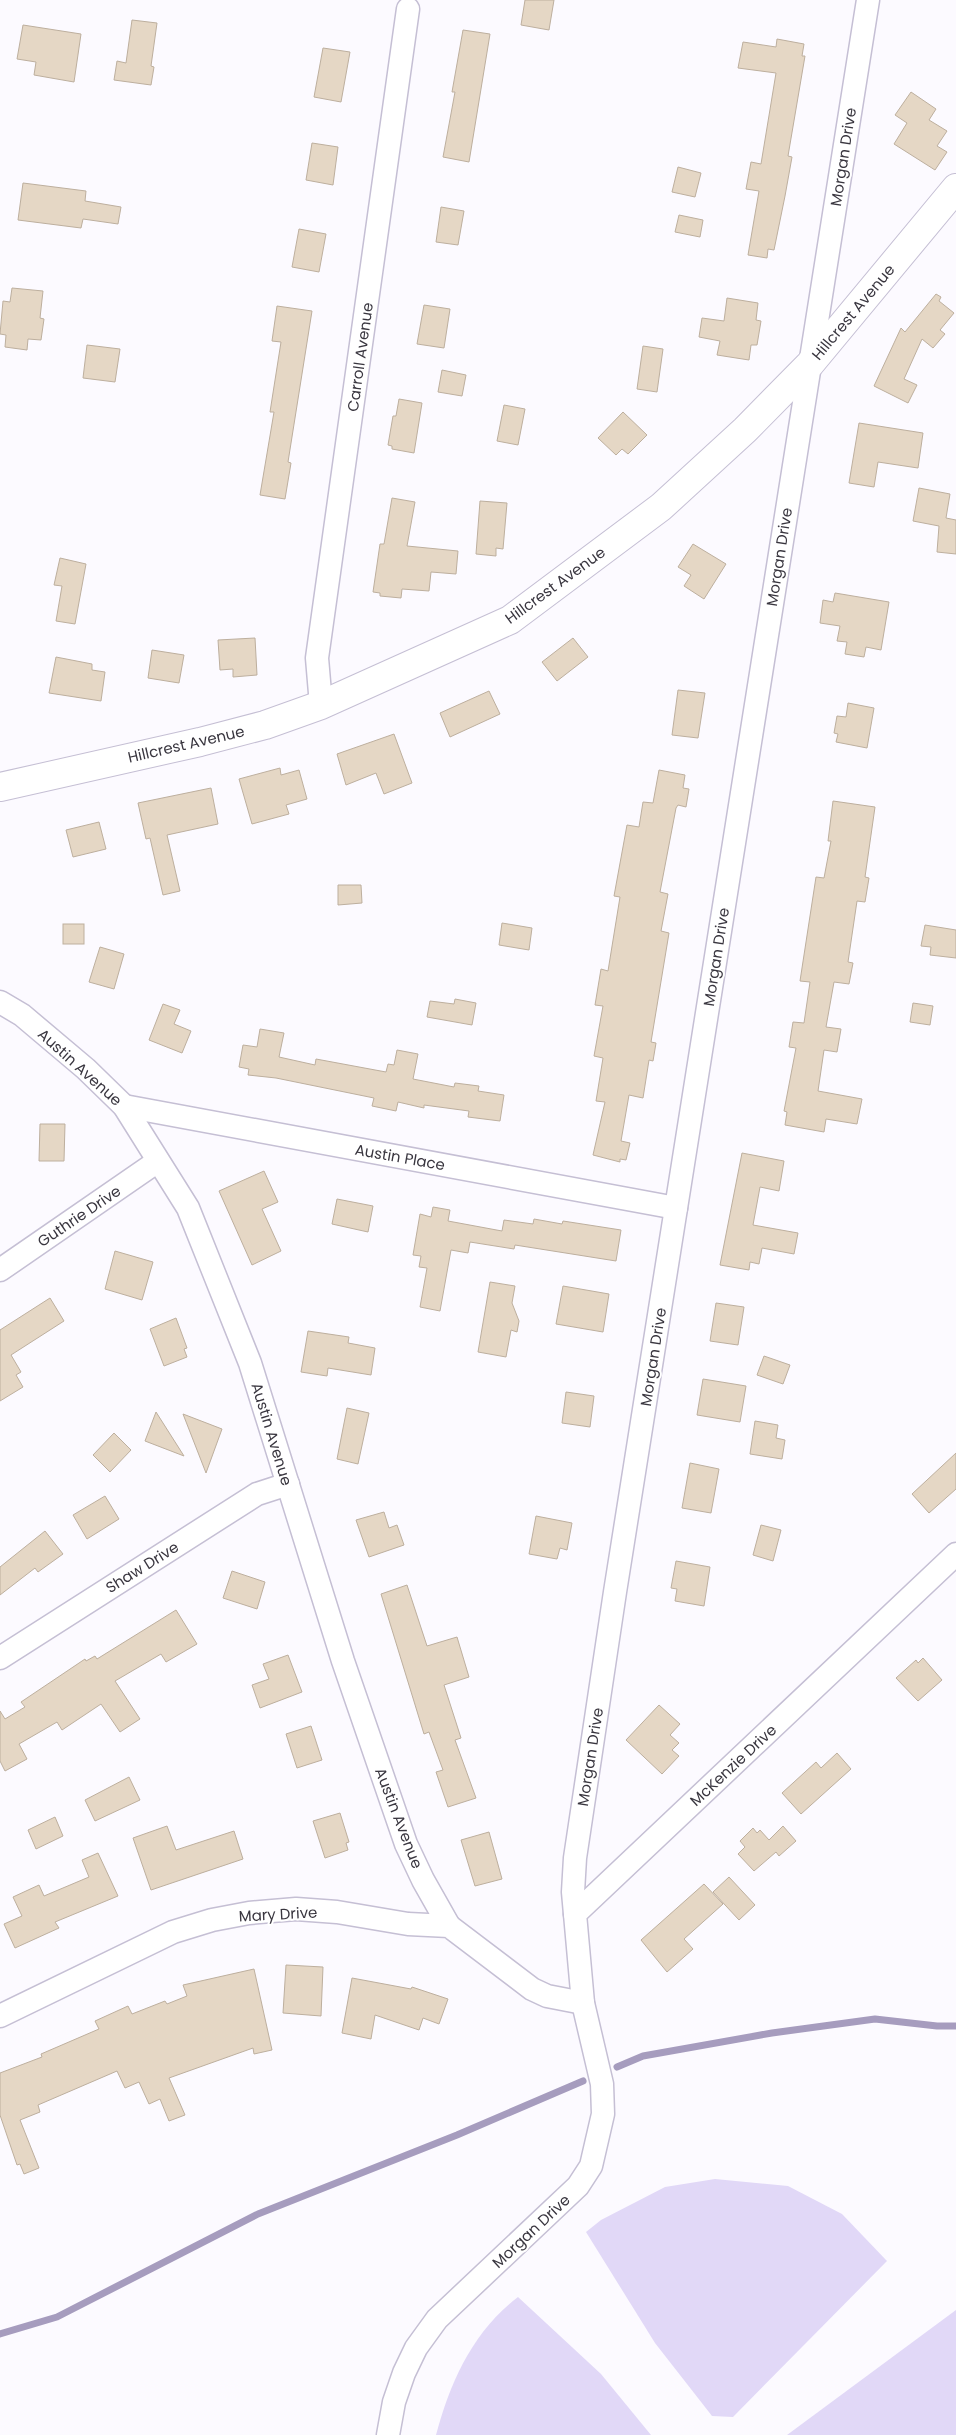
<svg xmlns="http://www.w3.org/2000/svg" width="956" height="2435" font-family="Poppins,sans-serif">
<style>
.green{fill:#e1d8f7}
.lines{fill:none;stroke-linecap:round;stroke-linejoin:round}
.stream{stroke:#a69cbe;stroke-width:7}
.building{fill:#e5d7c5;stroke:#bdaf9e}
.street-casing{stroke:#c5bfd4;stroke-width:25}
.secondary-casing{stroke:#c5bfd4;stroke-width:30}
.street{stroke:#fff;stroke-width:22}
.secondary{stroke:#fff;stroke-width:28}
.labels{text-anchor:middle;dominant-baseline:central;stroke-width:4;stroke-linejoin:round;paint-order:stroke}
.street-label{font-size:15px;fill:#39363f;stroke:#fff}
</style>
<rect width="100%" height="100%" fill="#fcfaff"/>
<g class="green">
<path d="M 715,2179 L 788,2186 L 842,2214 L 887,2261 L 733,2417 L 712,2416 L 655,2343 L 586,2232 L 601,2220 L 665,2187 Z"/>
<path d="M 518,2297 L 601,2374 L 651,2435 L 436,2435 C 450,2382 473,2331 518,2297 Z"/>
<path d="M 956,2310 L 956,2435 L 787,2435 Z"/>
</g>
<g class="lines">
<g class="stream">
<path d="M 617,2067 L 643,2056 L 772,2033 L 875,2019 L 937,2026 L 956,2026"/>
<path d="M 0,2334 L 57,2317 L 258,2214 L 457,2135 L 583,2081"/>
</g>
</g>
<g class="building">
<path d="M 525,0 L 554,0 L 549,30 L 521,25 Z"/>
<path d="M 132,20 L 157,23 L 151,66 L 154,67 L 151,85 L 114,80 L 117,61 L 126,63 Z"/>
<path d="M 23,25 L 81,34 L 74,82 L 34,75 L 36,62 L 17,59 Z"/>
<path d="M 463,30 L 490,34 L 469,162 L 443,157 L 455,92 L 452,92 Z"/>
<path d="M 777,39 L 804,44 L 802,56 L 805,56 L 788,156 L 792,157 L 785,196 L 774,250 L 768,249 L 767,258 L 748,255 L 759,191 L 746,189 L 751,162 L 761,164 L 776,73 L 738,68 L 743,42 L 776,47 Z"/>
<path d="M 323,48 L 350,52 L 341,102 L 314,97 Z"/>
<path d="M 911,92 L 936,109 L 929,120 L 947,131 L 937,146 L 947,152 L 935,170 L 894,144 L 907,123 L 895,115 Z"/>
<path d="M 312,143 L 338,147 L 333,185 L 306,180 Z"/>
<path d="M 678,167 L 701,173 L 695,197 L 672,192 Z"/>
<path d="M 23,183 L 86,191 L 85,201 L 121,207 L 118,224 L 83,219 L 81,228 L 18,220 Z"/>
<path d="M 441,207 L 464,211 L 458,245 L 436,242 Z"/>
<path d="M 679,215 L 703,220 L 700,237 L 675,232 Z"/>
<path d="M 299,229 L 326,234 L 319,272 L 292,267 Z"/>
<path d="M 12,288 L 43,291 L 40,318 L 44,319 L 41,340 L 28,339 L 27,350 L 5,347 L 6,335 L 0,334 L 3,301 L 10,302 Z"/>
<path d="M 936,294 L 941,297 L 939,301 L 954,313 L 940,330 L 945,334 L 933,348 L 922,339 L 904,379 L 917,385 L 908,403 L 874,386 L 901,328 L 905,332 Z"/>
<path d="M 727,298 L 758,303 L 756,320 L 761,321 L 757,345 L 751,345 L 749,360 L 717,355 L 720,341 L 699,337 L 702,318 L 724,321 Z"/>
<path d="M 424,305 L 450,309 L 444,348 L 417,344 Z"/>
<path d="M 277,306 L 312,311 L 288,462 L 291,463 L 285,499 L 260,495 L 274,412 L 270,412 L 281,342 L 272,341 Z"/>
<path d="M 87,345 L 120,349 L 115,382 L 83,378 Z"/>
<path d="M 643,346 L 663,349 L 657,392 L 637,389 Z"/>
<path d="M 442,370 L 466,375 L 462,396 L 438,392 Z"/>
<path d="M 399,399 L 422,403 L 414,453 L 392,449 L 392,446 L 388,445 L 393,416 L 396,416 Z"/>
<path d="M 504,405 L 525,409 L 518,445 L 497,441 Z"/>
<path d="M 623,412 L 647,435 L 628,454 L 622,449 L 616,455 L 598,438 Z"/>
<path d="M 859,423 L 923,433 L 918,468 L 878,462 L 874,487 L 849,483 Z"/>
<path d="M 919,488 L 950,494 L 946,518 L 956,520 L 956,554 L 937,552 L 939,526 L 913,521 Z"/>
<path d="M 392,498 L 415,502 L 407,546 L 458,551 L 456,574 L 431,572 L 429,591 L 402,589 L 401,598 L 380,596 L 380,593 L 373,592 L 380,544 L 384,544 Z"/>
<path d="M 480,501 L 507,503 L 503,549 L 496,548 L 496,556 L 476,554 Z"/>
<path d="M 693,544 L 726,564 L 704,599 L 684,586 L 691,575 L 678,567 Z"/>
<path d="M 60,558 L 86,564 L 75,624 L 56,621 L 62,586 L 54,585 Z"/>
<path d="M 835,593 L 889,602 L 881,650 L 866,647 L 864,657 L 845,654 L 847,642 L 837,641 L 840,626 L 820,623 L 823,600 L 833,602 Z"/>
<path d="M 255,638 L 257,675 L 233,677 L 233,669 L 220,670 L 218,640 Z"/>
<path d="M 573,638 L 588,657 L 557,681 L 542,662 Z"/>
<path d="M 152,650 L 184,655 L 179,683 L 148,678 Z"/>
<path d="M 56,657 L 92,664 L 92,670 L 105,672 L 101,701 L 49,693 Z"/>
<path d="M 678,690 L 705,693 L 698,738 L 672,735 Z"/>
<path d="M 489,691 L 500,714 L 450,737 L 440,713 Z"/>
<path d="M 848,703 L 874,708 L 867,748 L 836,742 L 838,734 L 834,733 L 837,716 L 846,717 Z"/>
<path d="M 394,734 L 412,783 L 384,794 L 376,773 L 346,785 L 337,754 Z"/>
<path d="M 280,768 L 281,775 L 299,770 L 307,799 L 286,805 L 289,814 L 252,824 L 239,779 Z"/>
<path d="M 659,770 L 685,775 L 683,788 L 689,789 L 686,807 L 678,805 L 676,808 L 660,892 L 668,894 L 661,931 L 669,933 L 651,1042 L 656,1043 L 653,1061 L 649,1060 L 643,1098 L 629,1095 L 621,1141 L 630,1143 L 626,1160 L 620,1159 L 620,1162 L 593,1155 L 605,1102 L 596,1101 L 603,1058 L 594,1056 L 603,1006 L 595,1005 L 601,969 L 608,971 L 620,897 L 614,896 L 627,825 L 639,827 L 643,802 L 653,803 Z"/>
<path d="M 211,788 L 218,824 L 167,835 L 180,891 L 163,895 L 150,838 L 146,839 L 138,803 Z"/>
<path d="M 833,801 L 875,807 L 865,877 L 869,878 L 865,902 L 857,901 L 848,962 L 853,963 L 849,984 L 834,982 L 826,1027 L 841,1029 L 837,1052 L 824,1050 L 818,1091 L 862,1099 L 857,1124 L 826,1119 L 824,1132 L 785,1125 L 787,1112 L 784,1111 L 796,1048 L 789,1047 L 793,1022 L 804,1023 L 810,982 L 800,981 L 816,877 L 824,878 L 831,841 L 828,841 Z"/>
<path d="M 99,822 L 106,849 L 73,857 L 66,830 Z"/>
<path d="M 338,885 L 361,885 L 362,903 L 338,905 Z"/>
<path d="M 502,923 L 532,928 L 529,950 L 499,945 Z"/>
<rect x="63" y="924" width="21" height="20"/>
<path d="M 925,925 L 956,930 L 956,958 L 930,955 L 931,947 L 921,946 Z"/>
<path d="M 100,947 L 124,954 L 114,989 L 89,982 Z"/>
<path d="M 455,999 L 476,1003 L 472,1025 L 427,1017 L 430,1001 L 454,1004 Z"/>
<path d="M 913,1003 L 933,1006 L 930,1025 L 910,1022 Z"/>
<path d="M 163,1004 L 180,1010 L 174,1024 L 191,1031 L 182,1053 L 149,1040 Z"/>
<path d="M 260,1029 L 284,1033 L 279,1057 L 315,1065 L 316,1059 L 386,1072 L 388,1064 L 394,1065 L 397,1050 L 418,1054 L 413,1079 L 454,1087 L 455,1083 L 479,1086 L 478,1091 L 504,1095 L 500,1121 L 468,1117 L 469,1111 L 424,1105 L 424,1108 L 398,1102 L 396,1111 L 372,1106 L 374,1098 L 276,1078 L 248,1075 L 249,1069 L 239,1067 L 243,1045 L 257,1047 Z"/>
<path d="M 40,1124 L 65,1124 L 64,1161 L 39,1161 Z"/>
<path d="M 742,1153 L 784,1161 L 779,1191 L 760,1187 L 753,1225 L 798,1233 L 794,1254 L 762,1248 L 759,1264 L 750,1262 L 749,1270 L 720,1265 Z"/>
<path d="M 264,1171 L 278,1202 L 262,1209 L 281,1251 L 252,1265 L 219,1191 Z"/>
<path d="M 337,1199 L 373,1206 L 368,1232 L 332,1224 Z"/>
<path d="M 433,1207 L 450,1210 L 448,1221 L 502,1231 L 504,1220 L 533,1224 L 534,1219 L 562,1224 L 563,1221 L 621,1230 L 616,1261 L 515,1245 L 514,1249 L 470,1242 L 468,1253 L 451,1250 L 440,1311 L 420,1307 L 427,1268 L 419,1267 L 421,1256 L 413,1255 L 420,1214 L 431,1217 Z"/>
<path d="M 115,1251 L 153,1262 L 142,1300 L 105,1289 Z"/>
<path d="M 490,1282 L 515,1286 L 512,1303 L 519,1321 L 517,1332 L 511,1330 L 506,1357 L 478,1352 Z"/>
<path d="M 563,1286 L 609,1294 L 603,1332 L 556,1324 Z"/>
<path d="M 50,1298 L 64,1321 L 11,1355 L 21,1372 L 16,1375 L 23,1387 L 0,1401 L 0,1330 Z"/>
<path d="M 716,1303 L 744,1307 L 738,1345 L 710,1341 Z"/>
<path d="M 176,1318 L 187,1348 L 184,1349 L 187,1357 L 164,1366 L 150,1329 Z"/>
<path d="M 308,1331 L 349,1337 L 348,1343 L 375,1348 L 371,1375 L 328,1368 L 327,1376 L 301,1372 Z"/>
<path d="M 764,1356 L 790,1365 L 783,1384 L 757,1375 Z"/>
<path d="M 703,1379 L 746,1386 L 740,1422 L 697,1415 Z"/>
<path d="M 566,1392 L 594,1396 L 590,1427 L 562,1423 Z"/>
<path d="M 347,1408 L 369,1413 L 358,1464 L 337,1459 Z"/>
<path d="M 156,1412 L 184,1456 L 145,1441 Z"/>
<path d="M 183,1414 L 222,1429 L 206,1473 Z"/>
<path d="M 755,1421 L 778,1425 L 776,1438 L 785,1440 L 782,1459 L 750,1454 Z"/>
<path d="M 114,1433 L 131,1450 L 110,1472 L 93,1455 Z"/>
<path d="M 956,1453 L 956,1489 L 929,1513 L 912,1494 Z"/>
<path d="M 690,1463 L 719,1469 L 711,1513 L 682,1508 Z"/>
<path d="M 105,1496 L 119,1519 L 87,1539 L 73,1515 Z"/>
<path d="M 384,1512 L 389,1528 L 397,1525 L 404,1545 L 369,1557 L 356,1520 Z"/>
<path d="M 536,1516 L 572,1523 L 567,1550 L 560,1548 L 557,1559 L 529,1554 Z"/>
<path d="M 761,1525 L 781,1530 L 773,1561 L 753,1555 Z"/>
<path d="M 45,1531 L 63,1554 L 38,1572 L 35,1568 L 0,1595 L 0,1567 Z"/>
<path d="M 676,1561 L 710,1567 L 704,1606 L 675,1601 L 677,1589 L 671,1588 Z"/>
<path d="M 232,1571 L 265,1582 L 257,1609 L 223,1598 Z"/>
<path d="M 407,1585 L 427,1646 L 457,1637 L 469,1677 L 444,1685 L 461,1738 L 455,1740 L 476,1798 L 448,1807 L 436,1772 L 443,1770 L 429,1732 L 424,1734 L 381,1594 Z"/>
<path d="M 176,1610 L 197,1644 L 166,1662 L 161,1654 L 115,1681 L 140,1719 L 120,1732 L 101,1704 L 62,1730 L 57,1722 L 19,1744 L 27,1759 L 5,1771 L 0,1761 L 0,1711 L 5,1719 L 25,1707 L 21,1702 L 85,1659 L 86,1661 L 95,1656 L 97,1659 Z"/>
<path d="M 288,1655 L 302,1692 L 260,1708 L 252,1685 L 269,1679 L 263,1664 Z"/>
<path d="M 923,1658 L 942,1680 L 918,1701 L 896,1678 L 916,1660 L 918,1663 Z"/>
<path d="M 659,1705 L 680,1724 L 670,1735 L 679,1743 L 672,1750 L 679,1756 L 662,1774 L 626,1740 Z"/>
<path d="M 311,1726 L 322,1760 L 297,1768 L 286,1734 Z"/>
<path d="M 837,1753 L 851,1769 L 801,1814 L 782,1793 L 816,1762 L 821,1768 Z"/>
<path d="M 129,1777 L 140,1800 L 95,1821 L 85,1800 Z"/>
<path d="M 340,1813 L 349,1842 L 346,1843 L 348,1850 L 325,1858 L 313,1821 Z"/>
<path d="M 55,1817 L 63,1836 L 36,1849 L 28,1830 Z"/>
<path d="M 167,1826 L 176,1850 L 234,1831 L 243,1859 L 151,1890 L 133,1838 Z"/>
<path d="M 783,1826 L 796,1841 L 779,1856 L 776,1852 L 754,1871 L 738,1854 L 745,1847 L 740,1841 L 753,1828 L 757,1833 L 760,1830 L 769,1840 Z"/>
<path d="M 489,1832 L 502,1879 L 475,1886 L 461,1840 Z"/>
<path d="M 98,1853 L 118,1896 L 55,1922 L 59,1928 L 15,1948 L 4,1924 L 22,1916 L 13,1897 L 39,1885 L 44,1896 L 89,1877 L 82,1860 Z"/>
<path d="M 729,1877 L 755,1905 L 739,1920 L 713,1892 Z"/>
<path d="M 704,1884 L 723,1904 L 684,1939 L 693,1949 L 667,1972 L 641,1940 Z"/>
<path d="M 286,1965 L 323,1967 L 321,2016 L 283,2013 Z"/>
<path d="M 254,1969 L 272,2050 L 254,2054 L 253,2048 L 169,2078 L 185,2115 L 169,2121 L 160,2099 L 149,2104 L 139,2082 L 125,2088 L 117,2071 L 38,2105 L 40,2112 L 20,2120 L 39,2168 L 24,2174 L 20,2164 L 17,2165 L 0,2115 L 0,2073 L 42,2057 L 41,2054 L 99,2029 L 95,2021 L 128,2006 L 132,2014 L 165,2001 L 167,2004 L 187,1996 L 183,1985 Z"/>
<path d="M 352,1978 L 411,1989 L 412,1987 L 448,1999 L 439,2024 L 423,2018 L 419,2030 L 375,2015 L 371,2039 L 342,2033 Z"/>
</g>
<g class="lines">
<defs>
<g id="street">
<path d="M 321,705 L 317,658 L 408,9"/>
<path d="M 0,1002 L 22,1015 L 86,1069 L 124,1106 L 188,1208 L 250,1363 L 343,1661 L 406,1844 L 423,1880 L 449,1926"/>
<path d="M 124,1106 L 676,1208"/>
<path d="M 0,1270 L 158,1161"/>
<path d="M 0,1658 L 257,1494 L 288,1484"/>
<path d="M 575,1914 L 573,1892 L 575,1858 L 615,1592 L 868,0"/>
<path d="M 0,2016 L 173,1932 L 212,1920 L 249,1913 L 296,1909 L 337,1912 L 408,1924 L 449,1926 L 532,1989 L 547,1996 L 583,2003"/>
<path d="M 388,2435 L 394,2402 L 404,2373 L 416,2348 L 437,2319 L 578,2186 L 591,2166 L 603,2114 L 602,2084 L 583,2003 L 575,1914 L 956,1554"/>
</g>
<path id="secondary" d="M 0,787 L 200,742 L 265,725 L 321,705 L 510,620 L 661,507 L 745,430 L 810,364 L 956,188"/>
</defs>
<use href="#street" class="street-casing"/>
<use href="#secondary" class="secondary-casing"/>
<use href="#street" class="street"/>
<use href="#secondary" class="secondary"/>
</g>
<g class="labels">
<g class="street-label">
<text transform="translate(843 157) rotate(-81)">Morgan Drive</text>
<text transform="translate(853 312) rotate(-50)">Hillcrest Avenue</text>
<text transform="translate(360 357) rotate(-82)">Carroll Avenue</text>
<text transform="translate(779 557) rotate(-81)">Morgan Drive</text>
<text transform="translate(555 585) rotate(-36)">Hillcrest Avenue</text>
<text transform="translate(186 744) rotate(-13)">Hillcrest Avenue</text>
<text transform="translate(716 957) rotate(-81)">Morgan Drive</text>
<text transform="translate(80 1067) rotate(42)">Austin Avenue</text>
<text transform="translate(400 1157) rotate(10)">Austin Place</text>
<text transform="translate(79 1216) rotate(-34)">Guthrie Drive</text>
<text transform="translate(653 1357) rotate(-81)">Morgan Drive</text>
<text transform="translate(272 1434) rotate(73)">Austin Avenue</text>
<text transform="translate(142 1567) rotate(-32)">Shaw Drive</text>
<text transform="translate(590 1757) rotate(-81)">Morgan Drive</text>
<text transform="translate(733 1765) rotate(-43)">McKenzie Drive</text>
<text transform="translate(399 1818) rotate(69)">Austin Avenue</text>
<text transform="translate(278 1914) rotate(-3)">Mary Drive</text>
<text transform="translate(531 2231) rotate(-43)">Morgan Drive</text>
</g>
</g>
</svg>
